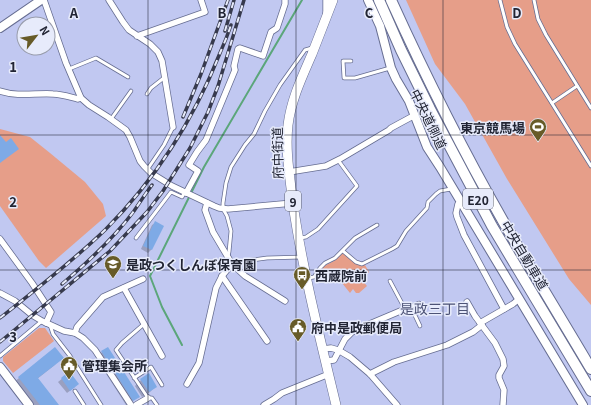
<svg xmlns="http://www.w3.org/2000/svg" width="591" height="405" font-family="Georgia,'Noto Sans JP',serif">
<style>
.green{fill:#e69e89}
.shadow{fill:#0003}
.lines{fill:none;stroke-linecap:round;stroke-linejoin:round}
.stream{stroke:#5ba67a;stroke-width:2}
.building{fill:#7eaae6}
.lane-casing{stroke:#666d91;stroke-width:4.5}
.street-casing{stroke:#666d91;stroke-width:7}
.secondary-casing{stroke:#666d91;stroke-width:10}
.primary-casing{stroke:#666d91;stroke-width:10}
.highway-casing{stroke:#666d91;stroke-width:12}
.lane{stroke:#fff;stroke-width:3}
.street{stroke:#fff;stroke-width:5.5}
.secondary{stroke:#fff;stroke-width:8}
.primary{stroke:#fff;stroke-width:9}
.highway{stroke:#fff;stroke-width:10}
.rail-casing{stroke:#373a4d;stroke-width:3.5}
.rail{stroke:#e7ebfb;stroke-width:2;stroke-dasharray:6;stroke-linecap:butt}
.grid{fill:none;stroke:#222534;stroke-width:1;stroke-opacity:0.55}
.labels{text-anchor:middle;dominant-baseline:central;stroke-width:3;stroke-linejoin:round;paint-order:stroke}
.shield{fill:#e7ebfb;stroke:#5d6070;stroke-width:1}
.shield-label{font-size:12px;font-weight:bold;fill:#222534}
.street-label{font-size:13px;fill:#222534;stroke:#e7ebfb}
.poi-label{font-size:13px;font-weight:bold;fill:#222534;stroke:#e7ebfb;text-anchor:start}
.neighbourhood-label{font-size:14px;fill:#4d5376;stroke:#e7ebfb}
.grid-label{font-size:13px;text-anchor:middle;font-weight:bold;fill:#222534;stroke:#e7ebfb;stroke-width:3;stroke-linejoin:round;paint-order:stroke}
</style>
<rect width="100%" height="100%" fill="#c1c8f1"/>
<g class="green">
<path d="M 406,0 L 591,0 L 591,305 L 569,279 L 507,179 L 465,104 L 435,64 Z"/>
<path d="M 0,129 L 30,137 L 50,153 L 85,182 L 103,204 L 106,216 L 46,268 L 39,261 L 0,206 Z"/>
<path d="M 343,253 L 347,255 L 358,265 L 365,265 L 369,272 L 362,280 L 367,286 L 359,293 L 356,293 L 353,289 L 350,293 L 338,278 L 330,283 L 322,272 L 321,273 L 319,271 C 323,265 330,264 335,260 C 338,258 340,255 343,253 Z"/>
<path d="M 39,328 L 45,328 L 54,341 L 13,373 L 3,361 L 3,357 Z"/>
</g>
<g class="shadow">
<path d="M 155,223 L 162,226 L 151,250 L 148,253 L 141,249 L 152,225 Z"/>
<path d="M 107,349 L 138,396 L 128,405 L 126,405 L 96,358 L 102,352 Z"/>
<path d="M 56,364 L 37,379 L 58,405 L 30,405 L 13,383 L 19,378 Z"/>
<path d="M 69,373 L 75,387 L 67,393 L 58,382 Z"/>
<path d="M 141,380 L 156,386 L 150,392 L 142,397 L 135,386 Z"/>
</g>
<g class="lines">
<path class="stream" d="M 182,345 L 162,307 L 150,276 L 204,167 L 302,0"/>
</g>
<g class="building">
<path d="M 0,135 L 6,142 L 11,138 L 19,149 L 0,163 Z"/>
<path d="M 155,221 L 164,226 L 152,250 L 143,246 Z"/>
<path d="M 55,347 L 64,358 L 38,378 L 59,405 L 40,405 L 18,377 Z"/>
<path d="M 108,347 L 140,397 L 133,401 L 101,351 Z"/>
<path d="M 69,371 L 79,384 L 70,391 L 61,378 Z"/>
<path d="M 149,373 L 157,387 L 149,392 L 140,379 Z"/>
</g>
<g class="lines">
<defs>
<g id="lane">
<path d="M 500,0 L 507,27 L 515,44 L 591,166"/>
<path d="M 534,0 L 538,19 L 546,35 L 591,108"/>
<path d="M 351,61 L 343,61 L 344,78 L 355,78 L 390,68"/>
<path d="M 69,69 L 96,58 L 128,77"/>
<path d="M 147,94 L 151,88 L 165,77"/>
<path d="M 552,103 L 577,86"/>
<path d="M 111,119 L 131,91"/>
<path d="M 147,170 L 164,145 L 173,127"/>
<path d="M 136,238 L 171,192 L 182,197 L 185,192"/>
<path d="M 300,238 L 306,237 L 318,229 L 357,186 L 338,160"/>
<path d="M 343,251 L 356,262 L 362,264 L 392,249 L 397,246 L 406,231 L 427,208 L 428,202 L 436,194 L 440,191 L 451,189"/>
<path d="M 228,256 L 229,252 L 231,231 L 227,216 L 223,209 L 223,203 L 226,183 L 231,167 L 245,145 L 254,134 L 265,111 L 280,85 L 305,50 L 312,48"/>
<path d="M 232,264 L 236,262 L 267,258 L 302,257"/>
<path d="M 308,278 L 314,277 L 320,268 L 325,263 L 335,258 L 355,238 L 377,225"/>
<path d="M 390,281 L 405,309 L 419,303"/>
<path d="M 411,307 L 420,326"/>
<path d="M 144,324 L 122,343 L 116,350 L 148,398 L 152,398 L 157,405"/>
<path d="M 50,325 L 53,334 L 70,356 L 101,405"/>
<path d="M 0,356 L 42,321"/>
<path d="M 134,378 L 151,367 L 162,385"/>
<path d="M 75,391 L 84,405"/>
</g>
<g id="street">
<path d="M 44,0 L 66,63 L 81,98 L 89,105 L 108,117 L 126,130 L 130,137 L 140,161 L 144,166 L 151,173 L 172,186 L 214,206 L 219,208 L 228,209 L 293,203"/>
<path d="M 109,0 L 123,22 L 129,30 L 150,44 L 158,52 L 162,61 L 173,127"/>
<path d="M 326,0 L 326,13"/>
<path d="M 137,36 L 205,12 L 201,0"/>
<path d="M 0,91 C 19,97 34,93 53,94 C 61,94 70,97 78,99 L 81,98"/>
<path d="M 289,172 L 326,166 L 340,159 L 389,130 L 391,128 L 415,115"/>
<path d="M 186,193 L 198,171 L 189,165 L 197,152 L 206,140 L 235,70 L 234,66 L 238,49 L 240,48 L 263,56 L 271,32 L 277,28 L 285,4 L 285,0"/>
<path d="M 461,202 L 458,204 L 456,213 L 457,217 L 464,235 L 504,309"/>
<path d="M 207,203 L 205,210 L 213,232 L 232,264 L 245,276 L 285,301"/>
<path d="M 0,239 L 32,283 L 49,309 L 51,312 L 46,323"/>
<path d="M 222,276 L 267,341"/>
<path d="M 124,288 L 162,356"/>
<path d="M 0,293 L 15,301 L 32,315 L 42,321 L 64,331 L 75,333 L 83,338 L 95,350 L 131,405"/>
<path d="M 467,302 L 475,316 L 495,343 L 503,359 L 504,366 L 499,375 L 499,378 L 504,390 L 503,405"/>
<path d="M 480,323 L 513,304 L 519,299"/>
<path d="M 75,333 L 77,327 L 103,297 L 143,279"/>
<path d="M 323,349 L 331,348 L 338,350 L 350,357 L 370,374 L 397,405"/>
<path d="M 326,361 L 334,360 L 345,339 L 352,332 L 360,328 L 405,309"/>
<path d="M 370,374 L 394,362 L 447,345 L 473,332 L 482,325"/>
<path d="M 187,384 L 199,363 L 216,288 L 222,276 L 232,264"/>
<path d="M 136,405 L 148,398"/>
<path d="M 264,405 L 274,399 L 282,393 L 329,374"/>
</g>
<g id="secondary">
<path d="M 368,0 L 380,26 L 391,68 L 396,79 L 409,101 L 427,147 L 440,167 L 583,405"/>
<path d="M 0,28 L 41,0"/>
<path d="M 0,367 L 29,405"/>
</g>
<path id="primary" d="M 333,0 C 326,18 319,36 312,54 C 302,77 291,100 288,125 C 285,151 290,178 293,204 C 303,272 320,338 336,405"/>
<g id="highway">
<path d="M 379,0 L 401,50 L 430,109 L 492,226 L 591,391"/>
<path d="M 391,0 C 425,75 462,149 503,221 C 532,271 562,320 591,369"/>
</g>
</defs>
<use href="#lane" class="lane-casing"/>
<use href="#street" class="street-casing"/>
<use href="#secondary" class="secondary-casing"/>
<use href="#primary" class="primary-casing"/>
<use href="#highway" class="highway-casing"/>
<use href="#lane" class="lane"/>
<use href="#street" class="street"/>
<use href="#secondary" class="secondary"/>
<use href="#primary" class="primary"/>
<use href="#highway" class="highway"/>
<defs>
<g id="rail">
<path d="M 225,31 L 234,0"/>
<path d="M 183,117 L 201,74 L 228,0"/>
<path d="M 62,284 C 88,262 114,238 134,211 C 140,202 146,193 152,185"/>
<path d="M 0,318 C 35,290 72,262 105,230 C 155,180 194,119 220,53 C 224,44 228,34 231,25"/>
<path d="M 0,342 L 110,251 L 147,212 L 163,191 L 190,148 L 208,112 L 218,86 L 244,0"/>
</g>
</defs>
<use href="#rail" class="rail-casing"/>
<use href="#rail" class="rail"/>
</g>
<path class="grid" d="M 148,0 L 148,405M 296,0 L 296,405M 443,0 L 443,405M 0,135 L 591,135M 0,270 L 591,270"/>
<defs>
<symbol id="stadium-pin" viewBox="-11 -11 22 30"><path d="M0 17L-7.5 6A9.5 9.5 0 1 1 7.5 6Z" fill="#675b28" stroke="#e7ebfb"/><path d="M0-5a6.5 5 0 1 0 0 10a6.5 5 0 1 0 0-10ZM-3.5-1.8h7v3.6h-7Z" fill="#fff"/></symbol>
<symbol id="school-pin" viewBox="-11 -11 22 30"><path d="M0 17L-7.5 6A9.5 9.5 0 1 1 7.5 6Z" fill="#675b28" stroke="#e7ebfb"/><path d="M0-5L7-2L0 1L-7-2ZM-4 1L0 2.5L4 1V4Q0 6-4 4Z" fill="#fff"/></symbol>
<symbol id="bus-pin" viewBox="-11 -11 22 30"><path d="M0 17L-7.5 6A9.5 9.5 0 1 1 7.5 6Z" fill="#675b28" stroke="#e7ebfb"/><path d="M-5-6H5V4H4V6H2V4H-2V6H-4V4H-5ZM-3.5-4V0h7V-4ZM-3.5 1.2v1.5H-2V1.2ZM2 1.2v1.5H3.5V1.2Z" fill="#fff"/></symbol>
<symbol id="civic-pin" viewBox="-11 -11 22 30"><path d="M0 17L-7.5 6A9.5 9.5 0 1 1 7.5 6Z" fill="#675b28" stroke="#e7ebfb"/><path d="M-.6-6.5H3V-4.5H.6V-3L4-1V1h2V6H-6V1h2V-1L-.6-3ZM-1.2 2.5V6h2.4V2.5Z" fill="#fff"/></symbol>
</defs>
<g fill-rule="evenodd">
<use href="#stadium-pin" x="528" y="117" width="20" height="27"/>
<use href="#school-pin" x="103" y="254" width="20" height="27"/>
<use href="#bus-pin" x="292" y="265" width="20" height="27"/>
<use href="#civic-pin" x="288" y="317" width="20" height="27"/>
<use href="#civic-pin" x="59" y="355" width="20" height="27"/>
</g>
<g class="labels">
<g class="shield">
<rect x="463" y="189" width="30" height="20" rx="3"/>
<rect x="285" y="191" width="16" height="20" rx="3"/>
</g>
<g class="shield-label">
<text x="478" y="199">E20</text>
<text x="293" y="201">9</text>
</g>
<g class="street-label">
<text transform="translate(429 119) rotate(64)">中央道側道</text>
<text transform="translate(277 153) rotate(-91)">府中街道</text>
<text transform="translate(525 255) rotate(59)">中央自動車道</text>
</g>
<g class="poi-label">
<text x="525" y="127" text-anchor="end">東京競馬場</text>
<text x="126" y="264">是政つくしんぼ保育園</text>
<text x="315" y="275">西蔵院前</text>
<text x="311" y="327">府中是政郵便局</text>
<text x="82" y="365">管理集会所</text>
</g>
<g class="neighbourhood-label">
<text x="435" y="308">是政三丁目</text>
</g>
</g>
<g class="grid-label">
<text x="74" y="18">A</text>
<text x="222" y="18">B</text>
<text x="369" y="18">C</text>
<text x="517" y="18">D</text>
<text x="13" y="72">1</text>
<text x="13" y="207">2</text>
<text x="13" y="342">3</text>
</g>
<g transform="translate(36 36) rotate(59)"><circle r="19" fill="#e7ebfb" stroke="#989cab"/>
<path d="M0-3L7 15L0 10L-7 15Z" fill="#675b28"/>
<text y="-6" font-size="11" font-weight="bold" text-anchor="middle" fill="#222534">N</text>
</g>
</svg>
